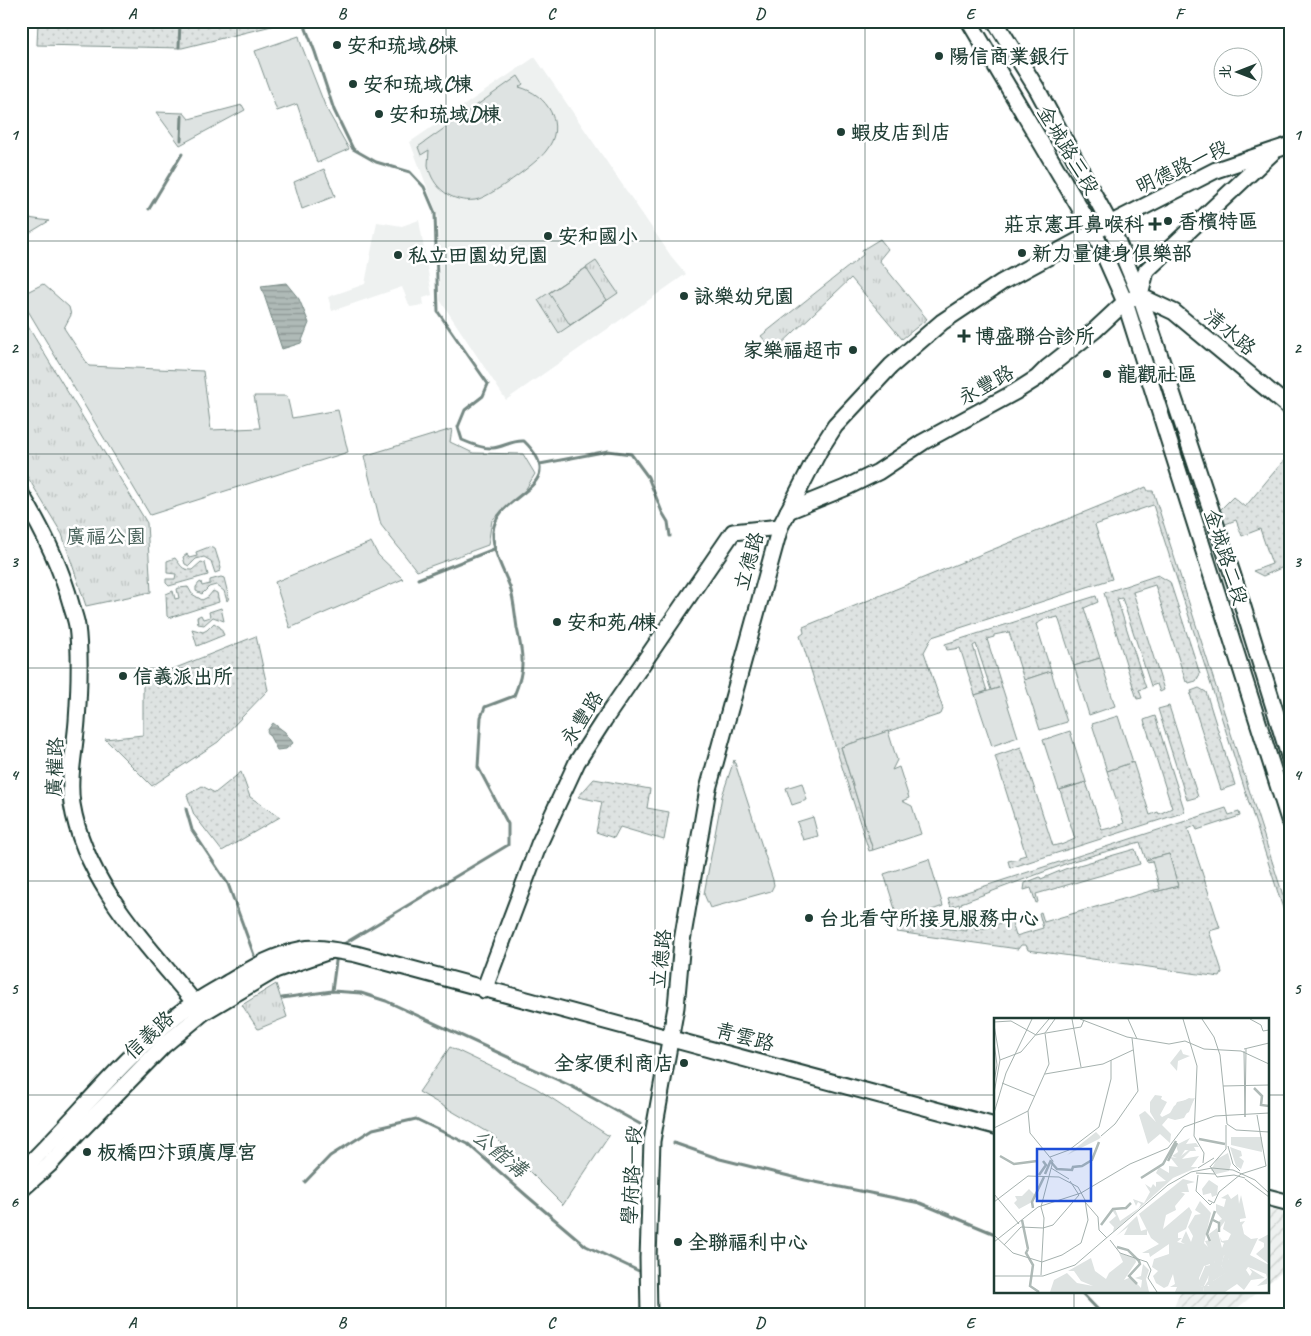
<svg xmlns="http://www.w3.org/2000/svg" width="1311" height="1336" font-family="Caveat,'LXGW WenKai TC',sans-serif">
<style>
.built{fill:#eef1f0}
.industrial{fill:url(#industrial-furrows)}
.grass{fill:url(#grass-dots);stroke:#7e908b;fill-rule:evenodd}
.park{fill:url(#park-tufts);stroke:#7e908b}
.garden{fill:#dee3e2;stroke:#7e908b}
.water{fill:url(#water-rules);stroke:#758883}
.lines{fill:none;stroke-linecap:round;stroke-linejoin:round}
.stream{stroke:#758883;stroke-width:3}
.secondary-casing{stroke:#1f3d34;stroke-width:19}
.secondary{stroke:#fff;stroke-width:15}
.grid{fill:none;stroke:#1f3d34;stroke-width:1;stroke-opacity:0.55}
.poi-dot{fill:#1f3d34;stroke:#fff;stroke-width:2}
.labels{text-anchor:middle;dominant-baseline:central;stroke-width:5;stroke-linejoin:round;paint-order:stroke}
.poi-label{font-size:20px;font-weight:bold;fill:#1f3d34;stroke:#fff;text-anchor:start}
.street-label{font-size:20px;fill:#1f3d34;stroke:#fff}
.park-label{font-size:20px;fill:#455e57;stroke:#fff}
.water-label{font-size:21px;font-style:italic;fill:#4a625b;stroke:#fff}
.inset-river{fill:none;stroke:#afbab7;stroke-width:2.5}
.inset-road{fill:none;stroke:#a5b1ae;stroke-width:1}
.view{fill:#1d4ed8;fill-opacity:0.15;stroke:#1d4ed8;stroke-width:2.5}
.inset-edge{fill:none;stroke:#1f3d34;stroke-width:2.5}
.neatline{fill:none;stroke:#1f3d34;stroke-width:2}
.grid-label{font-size:16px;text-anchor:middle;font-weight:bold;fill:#1f3d34}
</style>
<defs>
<pattern id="industrial-furrows" width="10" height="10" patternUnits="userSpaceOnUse" patternTransform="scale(1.25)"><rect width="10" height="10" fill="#eef1f0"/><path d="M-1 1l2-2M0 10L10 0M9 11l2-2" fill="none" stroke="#ccd0ce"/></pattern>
<pattern id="grass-dots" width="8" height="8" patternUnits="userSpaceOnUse" patternTransform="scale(1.25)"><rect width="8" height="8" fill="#dee3e2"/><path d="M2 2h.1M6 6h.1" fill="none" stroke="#bec4c2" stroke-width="1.8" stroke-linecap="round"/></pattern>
<pattern id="park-tufts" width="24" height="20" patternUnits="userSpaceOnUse" patternTransform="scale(1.25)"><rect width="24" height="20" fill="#dee3e2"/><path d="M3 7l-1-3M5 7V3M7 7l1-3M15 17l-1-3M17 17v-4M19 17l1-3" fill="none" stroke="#bec4c2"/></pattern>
<pattern id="water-rules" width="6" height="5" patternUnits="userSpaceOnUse" patternTransform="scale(1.25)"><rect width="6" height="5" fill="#afbab7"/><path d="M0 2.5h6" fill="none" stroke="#8e9896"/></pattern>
</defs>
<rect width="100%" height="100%" fill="#fff"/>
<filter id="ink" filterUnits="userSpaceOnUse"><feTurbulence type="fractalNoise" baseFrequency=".02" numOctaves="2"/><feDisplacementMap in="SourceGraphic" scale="10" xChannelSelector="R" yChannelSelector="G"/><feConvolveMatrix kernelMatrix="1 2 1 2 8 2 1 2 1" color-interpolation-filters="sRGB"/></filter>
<g filter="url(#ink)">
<g class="built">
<path d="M 535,57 L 671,256 L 686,274 L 506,400 L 440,300 L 438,216 L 410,142 Z"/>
<path d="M 419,220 L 432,295 L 423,298 L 424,305 L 410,307 L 402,287 L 332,311 L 328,297 L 365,284 L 377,222 L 402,226 Z"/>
</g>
<g class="industrial">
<path d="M 1267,1208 L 1290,1213 L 1290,1266 L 1267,1284 Z"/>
<path d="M 1180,1292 L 1257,1292 L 1229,1315 L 1171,1315 Z"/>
</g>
<g class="grass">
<path d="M 38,21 L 292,21 L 182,48 L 37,45 Z"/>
<path d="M 1290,453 L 1290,564 L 1263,576 L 1253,571 L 1272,564 L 1260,529 L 1242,536 L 1236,520 L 1223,525 L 1220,510 L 1233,497 L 1245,507 Z"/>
<path d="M 1146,487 L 1148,491 L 1153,491 L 1290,917 L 1290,930 L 1153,505 L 1095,525 L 1112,579 L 932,637 L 924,652 L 943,709 L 941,714 L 841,747 L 873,850 L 869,851 L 800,636 L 804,633 L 803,627 Z"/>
<path d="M 209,547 L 215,549 L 221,568 L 220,571 L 215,573 L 211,561 L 204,557 L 196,559 L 189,566 L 185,564 L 183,557 L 187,554 L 189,558 L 197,556 L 196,552 Z"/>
<path d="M 175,558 C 181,565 181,570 192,570 L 201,562 L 205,563 L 208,575 L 169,586 L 166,583 L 166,579 L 175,579 L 176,574 L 167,573 L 167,561 Z"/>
<path d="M 1158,575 L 1170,582 L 1200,674 L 1196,681 L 1189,683 L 1188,681 L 1186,682 L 1155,585 L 1133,592 L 1164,690 L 1160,692 L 1157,684 L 1151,686 L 1122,598 L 1117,599 L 1146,688 L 1139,690 L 1142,698 L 1137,699 L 1104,593 Z"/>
<path d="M 221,577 L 224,578 L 229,598 L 227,601 L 224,591 L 216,585 L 209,587 L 202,594 L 196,591 L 196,587 L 199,583 L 201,582 L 202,586 L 210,584 L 210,580 Z"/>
<path d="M 188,587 L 192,594 L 202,600 L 208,597 L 213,591 L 217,593 L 219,602 L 172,617 L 169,618 L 167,616 L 166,594 L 173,591 L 175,599 L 179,598 L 177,589 L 179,588 Z"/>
<path d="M 1096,596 L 1098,602 L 1084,608 L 1100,658 L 1074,666 L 1058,617 L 1050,619 L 1049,617 L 1036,624 L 1051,671 L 1024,680 L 1009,632 L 994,635 L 994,637 L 987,639 L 1002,687 L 991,690 L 976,644 L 973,646 L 987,691 L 975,695 L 960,648 L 947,650 L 945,644 Z"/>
<path d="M 221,608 L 224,621 L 213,617 L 204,625 L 198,624 L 197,617 L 201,615 L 203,619 L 210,617 L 209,612 Z"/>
<path d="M 214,623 L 220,627 L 224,635 L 197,646 L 192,629 L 203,632 L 207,630 Z"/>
<path d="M 256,636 L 268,690 L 218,742 L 152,786 L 105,739 L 143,735 L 143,681 Z"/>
<path d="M 1199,688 L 1206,692 L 1235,785 L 1221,790 L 1190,694 L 1192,694 L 1191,691 Z"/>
<path d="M 1169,706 L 1198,797 L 1187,800 L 1158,709 Z"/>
<path d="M 1155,716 L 1185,812 L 1010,868 L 1008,861 L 1019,859 L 1019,857 L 1026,855 L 995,756 L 1021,747 L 1053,846 L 1061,844 L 1061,845 L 1075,839 L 1060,790 L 1086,782 L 1102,830 L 1110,828 L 1111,829 L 1124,823 L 1107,771 L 1133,762 L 1150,815 L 1158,812 L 1159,814 L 1172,808 L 1144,720 Z"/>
<path d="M 241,772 L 250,797 L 280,817 L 222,851 L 194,815 L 187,795 L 202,786 L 215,793 Z"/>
<path d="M 594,779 L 650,789 L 647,808 L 669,812 L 664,840 L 620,827 L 614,838 L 596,832 L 602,802 L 578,797 Z"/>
<path d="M 1226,808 L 1229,815 L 1239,812 L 1240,816 L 1197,830 L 1195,826 L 1188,829 L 1220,928 L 1209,931 L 1221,968 L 1222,973 L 1220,977 L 1028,950 L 1026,945 L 1021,945 L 1018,949 L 897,932 L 899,926 L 936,912 L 942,928 L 967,931 L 959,904 L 951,907 L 948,898 ZM 1140,842 L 1146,860 L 1169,854 L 1178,886 L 1155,892 L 1154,890 L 1044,922 L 1041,912 L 1039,913 L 1043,928 L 1016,936 L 1011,920 L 976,931 L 972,920 L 966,921 L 961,903 L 1073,861 Z"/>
<path d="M 1135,849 L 1140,864 L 1036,894 L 1038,902 L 1036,903 L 1031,888 L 1024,890 L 1025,883 L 1040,877 L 1041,879 L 1065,869 Z"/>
</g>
<g class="park">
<path d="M 880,239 L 888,249 L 879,260 L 927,319 L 902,339 L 851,278 L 774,351 L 761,336 L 863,255 L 862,250 Z"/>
<path d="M 596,261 L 618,293 L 559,333 L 538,300 Z"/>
<path d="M 21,315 L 147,523 L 151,592 L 86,606 L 62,534 L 21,466 Z"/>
<path d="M 276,984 L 287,1017 L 258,1029 L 242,1005 Z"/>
</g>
<g class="garden">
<path d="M 299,36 L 301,44 L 326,108 L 349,149 L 317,163 L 297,104 L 277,111 L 255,51 Z"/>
<path d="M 518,76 L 523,84 L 519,87 C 547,94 567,125 546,151 C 537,163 489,198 475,200 C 452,203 432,188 428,165 C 428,160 429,155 429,150 L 421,155 L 418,147 Z"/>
<path d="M 242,105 L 245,110 L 180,145 L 156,112 L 184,113 L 189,119 Z"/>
<path d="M 324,169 L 335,196 L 302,209 L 294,182 Z"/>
<path d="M 21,217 L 49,221 L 21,238 Z"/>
<path d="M 586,268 L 607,300 L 570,325 L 549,293 Z"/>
<path d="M 43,284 L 69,307 L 71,315 L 64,328 L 89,366 L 203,371 L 211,430 L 260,428 L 254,396 L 287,396 L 292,418 L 338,410 L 348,452 L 150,515 L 21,299 L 21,295 Z"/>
<path d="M 452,429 L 450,442 L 473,453 L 523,454 L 535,474 L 524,492 L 492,520 L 488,545 L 417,571 L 381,525 L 364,456 Z"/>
<path d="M 371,542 L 378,555 L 403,579 L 290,628 L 275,582 Z"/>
<path d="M 1100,658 L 1115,706 L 1089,715 L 1074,666 Z"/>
<path d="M 1051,671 L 1067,722 L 1040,730 L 1024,680 Z"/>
<path d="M 1002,687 L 1018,737 L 992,746 L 975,695 Z"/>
<path d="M 1118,716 L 1133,762 L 1107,771 L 1092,724 Z"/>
<path d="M 888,731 L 897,760 L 892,770 L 899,767 L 909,798 L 902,801 L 912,806 L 921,834 L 873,850 L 841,747 Z"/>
<path d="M 1070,731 L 1086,782 L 1059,790 L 1043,740 Z"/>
<path d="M 734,760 L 773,880 L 774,885 L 771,891 L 710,908 L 704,894 L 722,796 Z"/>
<path d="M 802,783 L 807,800 L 792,805 L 786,788 Z"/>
<path d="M 813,817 L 818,836 L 803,840 L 797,822 Z"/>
<path d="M 1169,854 L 1178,886 L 1155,892 L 1154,890 L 1160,889 L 1152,861 L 1147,862 L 1146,860 Z"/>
<path d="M 929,859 L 943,906 L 899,922 L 884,874 Z"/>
<path d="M 450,1047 L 536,1088 L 609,1136 L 563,1205 L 493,1135 L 419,1092 Z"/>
</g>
<g class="water">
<path d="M 286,283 L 299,299 L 309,323 L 301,343 L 282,349 L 261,286 Z"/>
<path d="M 273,723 L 285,732 L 293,743 L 286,749 L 277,750 L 267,731 Z"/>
</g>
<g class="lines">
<g class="stream">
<path d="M 303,21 L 315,52 L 334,110 L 353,149 L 376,162 L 410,172 L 424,187 L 435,213 L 438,312 L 488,384 L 483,396 L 465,410 L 458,427 L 462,440 C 471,444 483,449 493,448 C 504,447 512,440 524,441 C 573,489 495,492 493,532 C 492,551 503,569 510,587 C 514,600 515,615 517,628 C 519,638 522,649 522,659 C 523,671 519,684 514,696 L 485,707 L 481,717 L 478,767 L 508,824 L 508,845 L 342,945"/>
<path d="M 179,47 L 180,21"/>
<path d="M 181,140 L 182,116"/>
<path d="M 149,209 L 182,154"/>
<path d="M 540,464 L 608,451 L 631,454 L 648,477 L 662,512 L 668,522 L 670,536"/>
<path d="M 418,579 L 494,549"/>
<path d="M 186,809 L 192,830 L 228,884 L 254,955"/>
<path d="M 332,991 L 337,954"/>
<path d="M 282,998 L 332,991 L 361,993 L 386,1001 L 571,1086 L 640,1124"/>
<path d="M 674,1143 L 720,1159 L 805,1180 L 920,1203 L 995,1234"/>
<path d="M 305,1182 L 330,1156 L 373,1129 L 416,1119 L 468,1144 L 527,1196 L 586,1246 L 643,1273"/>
<path d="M 1081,1292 L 1103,1315"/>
</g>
<defs>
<g id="secondary">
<path d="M 969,21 L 1094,232 L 1125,302 L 1290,823"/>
<path d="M 995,21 L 1037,89 L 1110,224 L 1140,296 L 1238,591 L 1290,759"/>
<path d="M 1140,296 L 1146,271 L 1272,153"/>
<path d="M 1140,296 L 1174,312 L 1290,408"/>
<path d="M 21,494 C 43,530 60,564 71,604 C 73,612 76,619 77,626 C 81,656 79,692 77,721 C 75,749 68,777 72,804 C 85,883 146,943 194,1002 L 204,1012"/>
<path d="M 788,511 L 845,488 L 878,472 L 923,442 L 1015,392 L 1037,378 L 1047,368 L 1095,330 L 1125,302 L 1134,298"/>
<path d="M 484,990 L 539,844 L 577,762 L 604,720 L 733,532 L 780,527"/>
<path d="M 21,1172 C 74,1121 119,1062 177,1015 C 193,1002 212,992 231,981 C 254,967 276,954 303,949 C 318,946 341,952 356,954 L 995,1126"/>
<path d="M 21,1190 L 49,1165 L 82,1129 L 163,1046 L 204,1012 L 275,970 L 327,952"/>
<path d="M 1267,1197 L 1290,1203"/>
<path d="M 649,1315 L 648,1258 L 652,1141 L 676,1007 L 682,941 L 708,789 L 780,527 L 819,451 L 835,426 L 891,366 L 942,322 L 1002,282 L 1094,232 L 1216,170 L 1290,145"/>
</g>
</defs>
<use href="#secondary" class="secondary-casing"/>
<use href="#secondary" class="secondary"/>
</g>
</g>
<path class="grid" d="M 237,21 L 237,1315M 446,21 L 446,1315M 655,21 L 655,1315M 865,21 L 865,1315M 1074,21 L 1074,1020M 21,241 L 1290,241M 21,454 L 1290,454M 21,668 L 1290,668M 21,881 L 1290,881M 21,1095 L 995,1095M 1267,1095 L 1290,1095M 1074,1292 L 1074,1315"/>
<g class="poi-dot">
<circle cx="337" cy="45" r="5"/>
<circle cx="939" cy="56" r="5"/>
<circle cx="353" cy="84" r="5"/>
<circle cx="379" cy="114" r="5"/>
<circle cx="841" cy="132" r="5"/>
<circle cx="1168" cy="221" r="5"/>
<path d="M1152.5 216.5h5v5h5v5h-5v5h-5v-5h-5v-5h5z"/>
<circle cx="548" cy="236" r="5"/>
<circle cx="1022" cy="253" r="5"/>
<circle cx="398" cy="255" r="5"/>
<circle cx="684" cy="296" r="5"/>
<path d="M961.5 328.5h5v5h5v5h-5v5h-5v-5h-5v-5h5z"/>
<circle cx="853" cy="350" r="5"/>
<circle cx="1107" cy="374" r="5"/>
<circle cx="557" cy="622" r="5"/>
<circle cx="123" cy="676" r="5"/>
<circle cx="809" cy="918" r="5"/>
<circle cx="684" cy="1063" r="5"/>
<circle cx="87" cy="1152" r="5"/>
<circle cx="678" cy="1242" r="5"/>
</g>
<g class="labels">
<g class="poi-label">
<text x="347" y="45">安和琉域B棟</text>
<text x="949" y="56">陽信商業銀行</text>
<text x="363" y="84">安和琉域C棟</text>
<text x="389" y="114">安和琉域D棟</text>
<text x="851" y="132">蝦皮店到店</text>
<text x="1178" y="221">香檳特區</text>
<text x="1144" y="224" text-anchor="end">莊京憲耳鼻喉科</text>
<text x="558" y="236">安和國小</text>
<text x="1032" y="253">新力量健身俱樂部</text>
<text x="408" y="255">私立田園幼兒園</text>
<text x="694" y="296">詠樂幼兒園</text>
<text x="975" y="336">博盛聯合診所</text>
<text x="843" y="350" text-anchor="end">家樂福超市</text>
<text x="1117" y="374">龍觀社區</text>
<text x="567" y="622">安和苑A棟</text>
<text x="133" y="676">信義派出所</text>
<text x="819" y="918">台北看守所接見服務中心</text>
<text x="674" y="1063" text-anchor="end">全家便利商店</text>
<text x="97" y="1152">板橋四汴頭廣厚宮</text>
<text x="688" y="1242">全聯福利中心</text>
</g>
<g class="street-label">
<text transform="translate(1068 150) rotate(59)">金城路三段</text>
<text transform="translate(1182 167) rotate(-25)">明德路一段</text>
<text transform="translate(1230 332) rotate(40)">清水路</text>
<text transform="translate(986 385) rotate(-29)">永豐路</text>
<text transform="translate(1226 557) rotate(72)">金城路二段</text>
<text transform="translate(749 561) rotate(-74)">立德路</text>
<text transform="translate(582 718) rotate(-57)">永豐路</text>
<text transform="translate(55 767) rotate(-88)">廣權路</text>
<text transform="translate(661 959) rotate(-84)">立德路</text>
<text transform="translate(149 1035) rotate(-43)">信義路</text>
<text transform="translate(745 1037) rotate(15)">青雲路</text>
<text transform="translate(632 1175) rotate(-87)">學府路一段</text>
</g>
<g class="park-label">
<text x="106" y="536">廣福公園</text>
</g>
<g class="water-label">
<text transform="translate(500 1153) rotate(39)">公館溝</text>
</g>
</g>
<g transform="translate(994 1018)">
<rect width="275" height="275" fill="#fff"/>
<path d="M 161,77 L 168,78 L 167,81 L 173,84 L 166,97 L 168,99 L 178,94 L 183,84 L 201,80 L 190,100 L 181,102 L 174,100 L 168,107 L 177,116 L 176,125 L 166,116 L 154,126 L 145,97 L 151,93 L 162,104 L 156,94 L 156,84 ZM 236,129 L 247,133 L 248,138 L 245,139 L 250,143 L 247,151 L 242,148 ZM 196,131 L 201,133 L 196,133 L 188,141 L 205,138 L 197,149 L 204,149 L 179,160 L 119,214 L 120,209 L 115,204 L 122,198 L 118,192 L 121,191 L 126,203 L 145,190 L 147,186 L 144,184 L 142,188 L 139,181 L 150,185 L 156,174 L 151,166 L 157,170 L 159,166 L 162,169 L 162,164 L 172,163 L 162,155 L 165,149 L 175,155 L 175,148 L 184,149 L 176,139 L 184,140 ZM 189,161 L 201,164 L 193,166 L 195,174 L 187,174 L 191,176 L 181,188 L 182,192 L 172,197 L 169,211 L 195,189 L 198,194 L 192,211 L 184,215 L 184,220 L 188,220 L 183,224 L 191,226 L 187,224 L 192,213 L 197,224 L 199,218 L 194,209 L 201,197 L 207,196 L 201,192 L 206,183 L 217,195 L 210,225 L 214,229 L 211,223 L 217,222 L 215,216 L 223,210 L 228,230 L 230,225 L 227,224 L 226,219 L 228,223 L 234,222 L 237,216 L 229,211 L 231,203 L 226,210 L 225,203 L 228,201 L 222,194 L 222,186 L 230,189 L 232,181 L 227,180 L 234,176 L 237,181 L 244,176 L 245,186 L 247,177 L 252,200 L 246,201 L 246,204 L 251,203 L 248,207 L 250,216 L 257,221 L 264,220 L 256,237 L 275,247 L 273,266 L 263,268 L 273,260 L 272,256 L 254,249 L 252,252 L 256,258 L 258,254 L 255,250 L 271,260 L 257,262 L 250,272 L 243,266 L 231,274 L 216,274 L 215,267 L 210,269 L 214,263 L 216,246 L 210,248 L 205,260 L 205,267 L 209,269 L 210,274 L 181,274 L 183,269 L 176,269 L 181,266 L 179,256 L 174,268 L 170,270 L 162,265 L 159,258 L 164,253 L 158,249 L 160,241 L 175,236 L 175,226 L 156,239 L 155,235 L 148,235 L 165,226 L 157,220 L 145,196 ZM 230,237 L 235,241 L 227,247 L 231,255 L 219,263 L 221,242 L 228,245 ZM 215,162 L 224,168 L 223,177 L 218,179 L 217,175 L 209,177 L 208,171 ZM 143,198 L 147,213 L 153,211 L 153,217 L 130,217 L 134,209 L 122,218 ZM 125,235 L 141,240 L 142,244 L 130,262 L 137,259 L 147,270 L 148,262 L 141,260 L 147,258 L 149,246 L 155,252 L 152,261 L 155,274 L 56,274 L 60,262 L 73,255 L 83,265 L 99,268 L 87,263 L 80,253 L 74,253 L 97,240 L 101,253 L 112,261 L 115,255 L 129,244 Z" fill="#dee3e2" fill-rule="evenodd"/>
<path d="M 196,120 L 192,126 L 202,125 L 205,129 L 200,129 L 202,133 L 191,132 L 185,141 L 178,138 L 184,134 L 182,127 ZM 275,216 L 275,246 L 262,236 L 270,229 L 270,225 L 264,222 ZM 230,237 L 235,239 L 234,247 L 227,247 L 232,255 L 219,263 L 216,260 L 221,242 L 222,240 L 228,244 ZM 213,244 L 212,248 L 217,247 L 217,253 L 210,268 L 216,268 L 216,274 L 210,274 L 209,269 L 203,267 Z" fill="#dee3e2"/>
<path d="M 187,31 L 189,36 L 196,38 L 184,43 L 183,53 L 176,45 ZM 195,80 L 200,81 L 195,94 L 182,101 L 178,100 L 175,97 L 180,88 ZM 102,114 L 107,119 L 105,121 L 73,137 ZM 237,119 L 268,119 L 268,134 L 237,127 ZM 234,135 L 237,146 L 235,153 L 222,156 L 217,152 L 223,141 Z" fill="#dee3e2"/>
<path d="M 35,171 L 42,178 L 38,184 L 25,191 L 20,185 L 23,182 L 21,178 L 28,178 Z" fill="#dee3e2"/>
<path class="inset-river" d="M 260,70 L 268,78 L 267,87 L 275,88M 205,121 L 231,126M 6,138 L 20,146 L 43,143M 174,143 L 183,125M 57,144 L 63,151 L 78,152 L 79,149 L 88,148 L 98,142 L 105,124M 51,156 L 57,142M 45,157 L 52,147 L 49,143M 147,160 L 169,146 L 182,123M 39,190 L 38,184 L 50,159M 28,202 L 34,231M 219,202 L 225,205 L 225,214M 107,207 L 119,191 L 132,190 L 137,185M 216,223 L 213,216 L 221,193M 123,229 L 134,232 L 145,243 L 146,246 L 135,258 L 143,266M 34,231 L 32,235 L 39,247 L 36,268 L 45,274"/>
<path class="inset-road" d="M 78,1 L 87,49M 86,1 L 133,19 L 175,26 L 191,23 L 210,31 L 247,33 L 275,46M 134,1 L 143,21M 189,1 L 203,48 L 200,118 L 210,135 L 209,145M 208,1 L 220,19 L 226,37 L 233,106 L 242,112 L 275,114M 256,1 L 267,7 L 269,13 L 275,12M 0,4 L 17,3 L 42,17 L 51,15M 0,7 L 6,42 L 0,75M 51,15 L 61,1M 52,15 L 87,9 L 90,2M 0,24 L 3,47 L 0,64M 250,31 L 275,25M 250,33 L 251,99 L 252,31M 6,42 L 27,34 L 55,1M 51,56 L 109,46 L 139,32M 8,65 L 40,78M 229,68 L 275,67M 34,93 L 36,115 L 59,143 L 47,189 L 50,200 L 47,257M 0,95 L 12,55 L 38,1M 263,97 L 272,148M 0,110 L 34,93 L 55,46 L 51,15M 107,118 L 121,106 L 144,73 L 138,20M 234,128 L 239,146 L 246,153M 56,139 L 75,132 L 105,109 L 117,61 L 117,42M 216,148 L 223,159 L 240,157 L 251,160M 216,149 L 232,131 L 232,107M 57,150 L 75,161M 204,150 L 220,140M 202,155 L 221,156M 204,157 L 202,173 L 216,187 L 218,185M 251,161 L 275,179M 76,163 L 85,177M 0,176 L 25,206M 214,182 L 220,185 L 225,174 L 247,156 L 272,148M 0,184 L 34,158 L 65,159 L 84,169 L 91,182 L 94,202 L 87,225 L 68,237 L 48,244 L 19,235 L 0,217M 91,184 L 104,199 L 105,212 L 113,220M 116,222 L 126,235 L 153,244 L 157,252 L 154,260 L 163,274M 0,224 L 44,189 L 87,175 L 136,146 L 174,130 L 190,109 L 221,98 L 275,95M 10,227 L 27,209 L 49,210 L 59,207 L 85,177M 0,258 L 49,258 L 81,247 L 174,167 L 197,154 L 218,150 L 239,152 L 261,162 L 275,175"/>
<path class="view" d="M 43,131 L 97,131 L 97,183 L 43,183 Z"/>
<rect width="275" height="275" class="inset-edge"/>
</g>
<rect width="1311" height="1336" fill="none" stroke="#fff" stroke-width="55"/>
<g transform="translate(1238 72) rotate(270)"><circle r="24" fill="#ffffff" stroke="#a5b1ae"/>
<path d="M0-4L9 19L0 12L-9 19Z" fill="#1f3d34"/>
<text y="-8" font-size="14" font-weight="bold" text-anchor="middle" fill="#1f3d34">北</text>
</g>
<rect x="28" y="28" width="1256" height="1280" class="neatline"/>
<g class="grid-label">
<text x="132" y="19">A</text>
<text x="342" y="19">B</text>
<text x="551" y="19">C</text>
<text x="760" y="19">D</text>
<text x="970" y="19">E</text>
<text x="1179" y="19">F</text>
<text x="14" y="140">1</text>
<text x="1297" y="140">1</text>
<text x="14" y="353">2</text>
<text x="1297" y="353">2</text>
<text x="14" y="567">3</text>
<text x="1297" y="567">3</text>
<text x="14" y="780">4</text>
<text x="1297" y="780">4</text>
<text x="14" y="994">5</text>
<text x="1297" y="994">5</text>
<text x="14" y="1207">6</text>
<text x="1297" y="1207">6</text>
<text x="132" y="1328">A</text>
<text x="342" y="1328">B</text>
<text x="551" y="1328">C</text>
<text x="760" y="1328">D</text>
<text x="970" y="1328">E</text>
<text x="1179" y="1328">F</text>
</g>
</svg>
